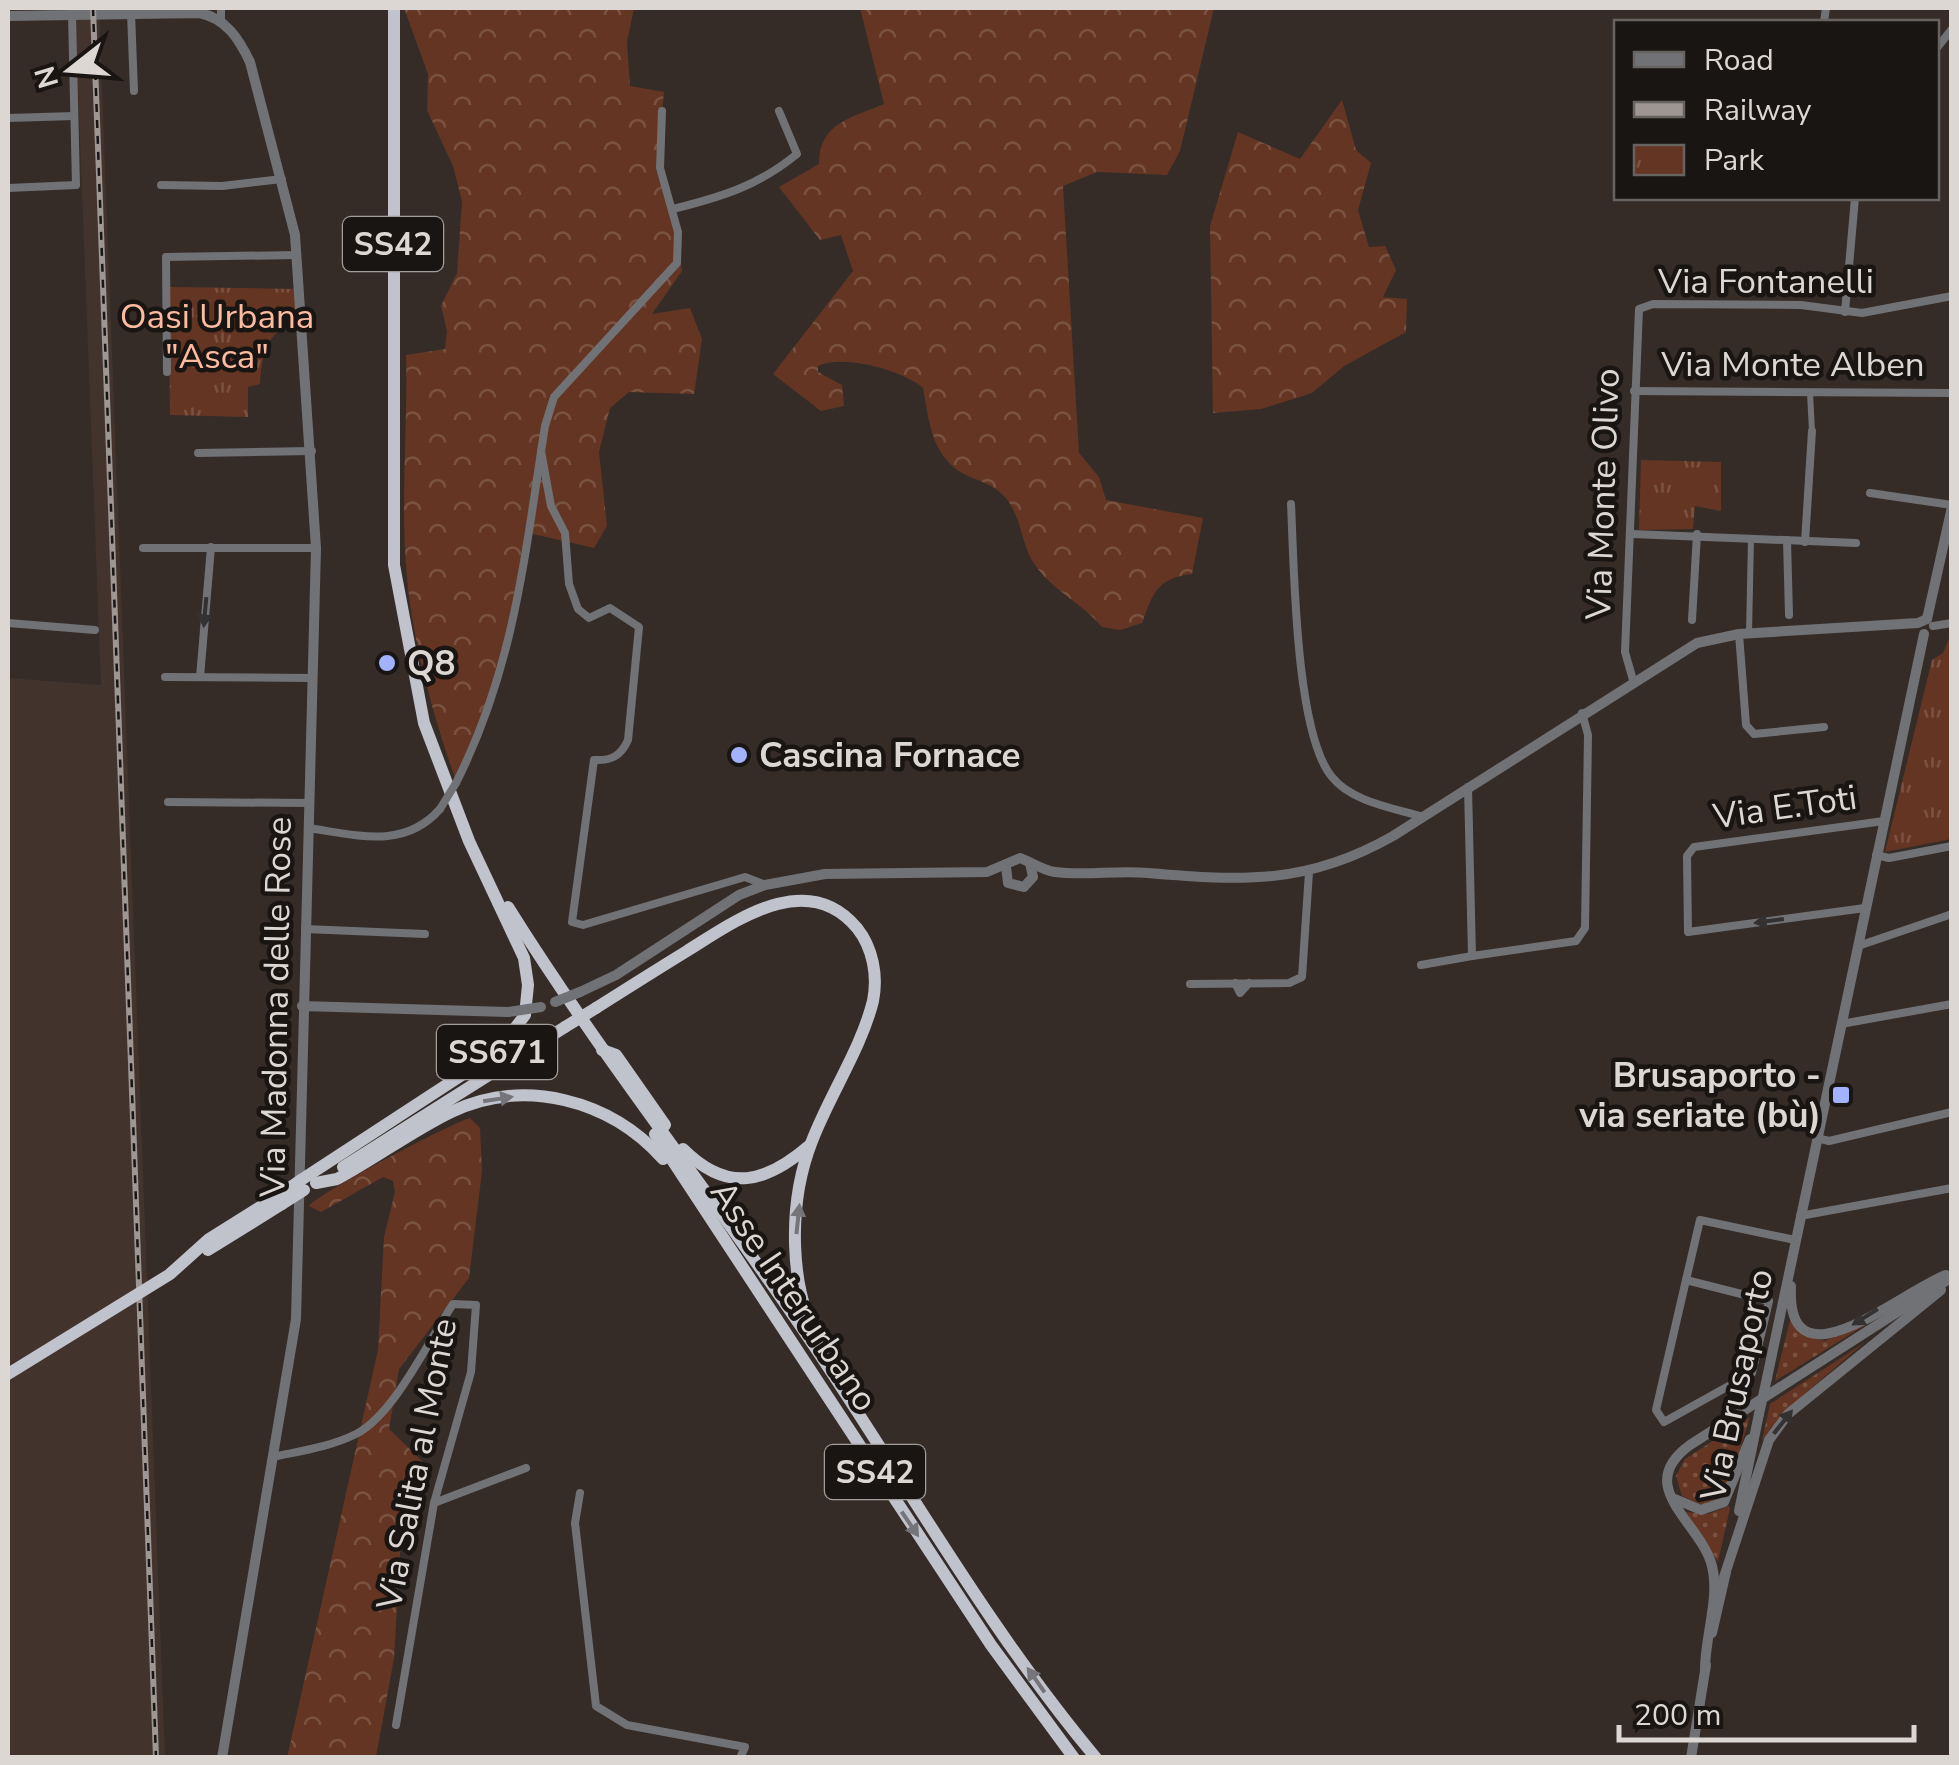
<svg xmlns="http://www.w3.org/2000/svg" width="1959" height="1765" font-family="'Nunito Sans',sans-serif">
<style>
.built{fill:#43332d}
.grass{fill:url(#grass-dots)}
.forest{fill:url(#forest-crowns)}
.park{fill:url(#park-tufts)}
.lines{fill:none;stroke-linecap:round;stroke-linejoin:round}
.pedestrian{stroke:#717276;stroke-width:6}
.minor{stroke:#717276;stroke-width:8}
.tertiary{stroke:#717276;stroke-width:10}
.trunk{stroke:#c0c2cc;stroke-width:12}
.rail-casing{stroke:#9d9693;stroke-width:6}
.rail{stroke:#191513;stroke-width:2.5;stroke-dasharray:8;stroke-linecap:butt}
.minor-bridge{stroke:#717276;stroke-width:8}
.tertiary-bridge{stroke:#717276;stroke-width:10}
.trunk-bridge{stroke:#c0c2cc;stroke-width:12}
.oneway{fill:#333131}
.oneway2{fill:#757479}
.poi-dot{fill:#a3b2fc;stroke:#191513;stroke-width:4}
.labels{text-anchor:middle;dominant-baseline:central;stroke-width:9;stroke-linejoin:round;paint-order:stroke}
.shield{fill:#191513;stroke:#a29d9a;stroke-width:2.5}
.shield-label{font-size:32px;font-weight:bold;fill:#ddd7d4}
.street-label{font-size:35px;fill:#ddd7d4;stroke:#191513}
.park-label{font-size:35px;fill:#febba0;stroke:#191513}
.poi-label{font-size:35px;font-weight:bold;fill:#ddd7d4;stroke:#191513;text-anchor:start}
</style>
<defs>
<pattern id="grass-dots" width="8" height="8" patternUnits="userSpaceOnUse" patternTransform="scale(2.5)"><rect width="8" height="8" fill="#643522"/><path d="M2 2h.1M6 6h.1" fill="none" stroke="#7a5241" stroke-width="1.8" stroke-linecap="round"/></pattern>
<pattern id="forest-crowns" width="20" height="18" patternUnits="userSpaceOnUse" patternTransform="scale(2.5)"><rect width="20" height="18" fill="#643522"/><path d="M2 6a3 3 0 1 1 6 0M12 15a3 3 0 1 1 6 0" fill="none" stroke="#7a5241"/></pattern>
<pattern id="park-tufts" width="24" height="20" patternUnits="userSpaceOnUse" patternTransform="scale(2.5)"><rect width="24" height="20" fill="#643522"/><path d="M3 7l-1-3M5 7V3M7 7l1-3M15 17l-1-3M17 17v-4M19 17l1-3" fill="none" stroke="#7a5241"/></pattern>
</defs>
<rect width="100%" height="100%" fill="#352c28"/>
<path class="built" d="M 46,8 L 99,8 L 165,1757 L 8,1757 L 8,678 L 101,685 L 75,9 Z"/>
<g class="grass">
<path d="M 1881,1310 L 1883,1314 L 1775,1381 L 1791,1316 L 1804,1336 L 1825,1341 Z"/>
<path d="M 1864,1343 L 1802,1396 L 1762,1441 L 1770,1404 Z"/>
<path d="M 1750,1417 L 1727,1492 L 1704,1506 L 1682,1496 L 1676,1476 L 1685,1459 Z"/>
<path d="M 1729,1506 L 1730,1508 L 1718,1562 L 1686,1512 L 1708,1514 Z"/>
</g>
<g class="forest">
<path d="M 404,8 L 634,8 L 627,42 L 630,86 L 664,92 L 656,170 L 671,212 L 682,271 L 652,314 L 690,308 L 702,339 L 694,394 L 629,392 L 610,408 L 599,452 L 607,526 L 594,548 L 529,533 C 513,619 493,699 455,778 C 433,714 413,644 407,577 C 400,503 408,429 406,355 L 445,349 L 447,331 L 441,306 L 457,273 L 462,201 L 453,166 L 427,110 L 428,74 Z"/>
<path d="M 860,8 L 1214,8 L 1180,151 L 1167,175 L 1097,172 L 1063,186 L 1079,453 L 1099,477 L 1106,500 L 1203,518 L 1192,574 C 1158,578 1153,592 1142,623 L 1120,630 L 1102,627 C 1082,603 1053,591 1035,565 C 1020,544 1023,517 1004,496 C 993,484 978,481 964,474 C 931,456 929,420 923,388 C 902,370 843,354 818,366 L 818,372 L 842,385 L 844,406 L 821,411 L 773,374 L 853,271 L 841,235 L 820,240 L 779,187 L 819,164 C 819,123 851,118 884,104 Z"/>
<path d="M 1342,100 L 1356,150 L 1371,163 L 1358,210 L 1369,247 L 1385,246 L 1396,270 L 1383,297 L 1407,299 L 1406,332 L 1344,366 L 1312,393 L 1261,409 L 1213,413 L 1210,226 L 1238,132 L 1300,159 Z"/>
<path d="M 470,1118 L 480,1128 L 482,1171 L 469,1278 L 399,1369 L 389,1429 L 424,1463 L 428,1489 L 402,1520 L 394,1658 L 376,1757 L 287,1758 L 378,1350 L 384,1237 L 395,1192 L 393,1181 L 383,1177 L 321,1212 L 309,1206 C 319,1193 449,1124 470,1118 Z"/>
</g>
<g class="park">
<path d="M 169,287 L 296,289 L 297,317 C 267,335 262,350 260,384 L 248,387 L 248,417 L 170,415 Z"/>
<path d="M 1641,460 L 1721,462 L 1721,511 L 1695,506 L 1693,529 L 1639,530 Z"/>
<path d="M 1951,634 L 1951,839 L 1885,852 L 1932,660 L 1943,653 Z"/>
</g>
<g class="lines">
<g class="pedestrian">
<path d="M 1810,393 L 1812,431"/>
<path d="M 1749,633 L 1751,538"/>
</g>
<g class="minor">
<path d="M 131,13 L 134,91"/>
<path d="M 221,20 L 221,8"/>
<path d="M 1824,22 L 1826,8"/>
<path d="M 1936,49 L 1952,29"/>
<path d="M 8,118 L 74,116"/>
<path d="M 161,185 L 222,186 L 282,179"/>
<path d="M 8,188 L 76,185 L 72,15"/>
<path d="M 673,209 C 721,197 758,186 797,154 L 779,111"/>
<path d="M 1845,312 L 1855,198"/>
<path d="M 167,372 L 166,257 L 296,255"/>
<path d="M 1634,391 L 1952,393"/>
<path d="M 541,451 L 551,506 L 565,533 L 569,584 L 578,609 L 589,618 L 610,608 L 639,627 L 628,740 C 621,756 611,761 594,760 L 572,922 L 583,925 L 745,877 L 763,884"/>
<path d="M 198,453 L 312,451"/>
<path d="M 1870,493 L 1952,505"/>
<path d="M 1291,504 C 1294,563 1295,733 1332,777 C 1352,802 1393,808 1423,817"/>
<path d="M 1632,534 L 1856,543"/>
<path d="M 1787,540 L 1789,615"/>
<path d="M 1805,542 L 1812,431"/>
<path d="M 143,548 L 316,548"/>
<path d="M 1692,620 L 1697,534"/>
<path d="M 8,623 L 95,630"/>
<path d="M 1933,626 L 1952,623"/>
<path d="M 1739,634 L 1746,725 L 1754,734 L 1824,727"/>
<path d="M 165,677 L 311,678"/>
<path d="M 200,677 L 211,547"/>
<path d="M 1633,680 L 1625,652 L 1639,309 L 1653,304 L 1801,305 L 1862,313 L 1952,296"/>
<path d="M 456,783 C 515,666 525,553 545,426 L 554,397 L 677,263 L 678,232 L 660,168 L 662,111"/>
<path d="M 1468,787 L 1472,956 L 1576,941 L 1585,928 L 1588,735 L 1582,713"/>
<path d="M 168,802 L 308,803"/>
<path d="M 308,828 C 357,835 404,850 440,809"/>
<path d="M 1876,855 L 1889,858 L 1952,846"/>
<path d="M 1865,908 L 1688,932 L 1687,856 L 1694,847 L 1884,821"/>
<path d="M 305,929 L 425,934"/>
<path d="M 1858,946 L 1952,914"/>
<path d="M 1421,965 L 1472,956"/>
<path d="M 1235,983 L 1240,993 L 1249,983"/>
<path d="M 1190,984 L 1289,983 L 1302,977 L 1309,872"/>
<path d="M 1841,1024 L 1952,1004"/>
<path d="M 1817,1138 L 1829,1141 L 1952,1112"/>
<path d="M 1800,1216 L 1952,1188"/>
<path d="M 1686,1280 L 1769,1301 L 1752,1373 L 1664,1422 L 1656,1410 Z"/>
<path d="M 1686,1280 L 1700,1220 L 1795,1240"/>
<path d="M 273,1457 C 300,1451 330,1447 356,1434 C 394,1415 429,1340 453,1304 L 476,1305 L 471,1372 L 434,1503 L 396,1725"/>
<path d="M 580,1493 L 575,1523 L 596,1706 L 627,1725 L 745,1747 L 740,1758"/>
<path d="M 434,1503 L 526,1468"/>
</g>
<g class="tertiary">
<path d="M 8,16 L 199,13 C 226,18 239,39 250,62 L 295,235 L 316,548 L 296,1319 L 222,1758"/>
<path d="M 1927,619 L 1952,507"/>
<path d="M 1006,867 L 1008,883 L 1024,887 L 1033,877 L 1030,863"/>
<path d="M 580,992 L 616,975 L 739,895 L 765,885 L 825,874 L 987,872 L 1020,858 C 1031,862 1042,870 1055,872 C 1085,876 1117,870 1148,873 C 1243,881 1307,885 1393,836 L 1697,643 L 1739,634 L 1918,623 L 1927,619"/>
<path d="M 302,1006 L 508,1012"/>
<path d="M 1791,1286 C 1786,1392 1899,1293 1946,1275"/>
<path d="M 1767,1378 L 1924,634"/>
<path d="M 1675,1499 L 1701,1510 L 1724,1502 L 1750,1439"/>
<path d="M 1739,1511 L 1759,1414"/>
<path d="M 1724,1577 L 1769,1440 L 1788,1414 L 1941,1290"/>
<path d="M 1712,1633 L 1726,1572"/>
<path d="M 1705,1669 C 1705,1637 1720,1597 1712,1566 C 1701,1522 1632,1487 1690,1445 L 1952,1277"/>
<path d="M 1691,1758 L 1706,1665"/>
</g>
<g class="trunk">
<path d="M 508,907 C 601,1056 710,1192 808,1337 C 903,1477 987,1628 1096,1758"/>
<path d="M 596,1008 C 626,989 656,970 687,951 C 735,921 807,868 857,928 C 873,948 878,976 873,1001 C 861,1049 830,1094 812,1141 C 788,1202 787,1293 824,1349"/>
<path d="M 602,1050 L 616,1055 L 665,1125"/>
<path d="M 655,1134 L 991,1645 L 1074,1758"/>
<path d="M 683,1149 C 728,1194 766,1183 810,1145"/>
<path d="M 343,1167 L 565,1027"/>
<path d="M 301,1180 L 497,1052 L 525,1015 L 528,985 L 524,958 L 469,841 L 424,723 L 394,565 L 394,8"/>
<path d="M 316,1183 L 337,1179 C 376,1158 412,1131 451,1112 C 525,1077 610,1100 663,1159"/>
<path d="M 208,1250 L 282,1204"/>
<path d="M 170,1274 L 209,1239 L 281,1194"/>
</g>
<defs>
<path id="rail" d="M 93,8 L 156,1758"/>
</defs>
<use href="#rail" class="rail-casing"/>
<use href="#rail" class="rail"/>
<path class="minor-bridge" d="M 440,809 L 456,783"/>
<g class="tertiary-bridge">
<path d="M 555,1002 L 580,992"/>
<path d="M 508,1012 L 541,1007"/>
<path d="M 1759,1414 L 1767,1378"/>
</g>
<g class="trunk-bridge">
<path d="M 565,1027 L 596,1008"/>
<path d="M 281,1194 L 301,1180"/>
<path d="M 282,1204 L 304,1190"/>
<path d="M 8,1374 L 167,1276"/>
</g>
</g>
<defs><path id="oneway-solid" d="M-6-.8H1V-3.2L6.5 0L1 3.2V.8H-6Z" transform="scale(2.5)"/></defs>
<g class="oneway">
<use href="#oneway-solid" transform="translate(205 612) rotate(95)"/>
<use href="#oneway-solid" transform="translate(1769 921) rotate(172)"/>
<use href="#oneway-solid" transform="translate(1865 1317) rotate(148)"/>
<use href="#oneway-solid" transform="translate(1783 1422) rotate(-52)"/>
</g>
<g class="oneway2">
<use href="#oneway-solid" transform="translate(498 1099) rotate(-9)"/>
<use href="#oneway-solid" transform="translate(798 1219) rotate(-84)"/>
<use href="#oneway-solid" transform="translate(910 1524) rotate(56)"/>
<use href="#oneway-solid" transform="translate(1036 1680) rotate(-125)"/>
</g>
<g class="poi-dot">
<circle cx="387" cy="663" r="10"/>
<circle cx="739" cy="755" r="10"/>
<rect x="1831" y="1085" width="20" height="20" rx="5"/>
</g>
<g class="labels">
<g class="shield">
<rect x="343" y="217" width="100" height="54" rx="8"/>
<rect x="437" y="1025" width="120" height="54" rx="8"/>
<rect x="825" y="1445" width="100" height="54" rx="8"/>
</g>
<g class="shield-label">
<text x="393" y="244">SS42</text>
<text x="497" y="1052">SS671</text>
<text x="875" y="1472">SS42</text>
</g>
<g class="street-label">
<text x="1766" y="281">Via Fontanelli</text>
<text x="1793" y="364">Via Monte Alben</text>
<text transform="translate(1603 494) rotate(-88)">Via Monte Olivo</text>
<text transform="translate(1785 807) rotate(-8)">Via E.Toti</text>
<text transform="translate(276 1007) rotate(-89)">Via Madonna delle Rose</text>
<text transform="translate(794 1296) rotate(56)">Asse Interurbano</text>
<text transform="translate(1737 1385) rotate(-78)">Via Brusaporto</text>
<text transform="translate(417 1464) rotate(-79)">Via Salita al Monte</text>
</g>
<g class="park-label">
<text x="217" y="316">Oasi Urbana<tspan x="217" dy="40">"Asca"</tspan></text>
</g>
<g class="poi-label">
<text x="407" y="663">Q8</text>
<text x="759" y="755">Cascina Fornace</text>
<text x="1821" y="1075" text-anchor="end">Brusaporto -<tspan x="1821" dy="40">via seriate (bù)</tspan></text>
</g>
</g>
<rect width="1959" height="1765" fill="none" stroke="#ddd7d4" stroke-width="20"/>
<rect x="1614" y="20" width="325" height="180" fill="#191513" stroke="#676360" stroke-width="2.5"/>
<rect x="1634" y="52" width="50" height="15" fill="#717276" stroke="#676360" stroke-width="2.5"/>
<text x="1704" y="70" font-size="30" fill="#ddd7d4">Road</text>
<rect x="1634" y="102" width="50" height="15" fill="#9d9693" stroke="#676360" stroke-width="2.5"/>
<text x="1704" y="120" font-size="30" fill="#ddd7d4">Railway</text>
<rect x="1634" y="145" width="50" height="30" fill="url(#park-tufts)" stroke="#676360" stroke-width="2.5"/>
<text x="1704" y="170" font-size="30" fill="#ddd7d4">Park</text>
<g transform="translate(70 70) rotate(253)" stroke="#191513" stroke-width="8" paint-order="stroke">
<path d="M0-8L18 38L0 25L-18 38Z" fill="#ddd7d4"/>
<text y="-15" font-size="28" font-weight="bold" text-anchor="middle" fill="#ddd7d4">N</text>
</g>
<path d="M1619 1725v15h295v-15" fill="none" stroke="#ddd7d4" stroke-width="5"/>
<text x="1634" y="1725" font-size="30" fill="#ddd7d4" stroke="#191513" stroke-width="8" paint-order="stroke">200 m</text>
</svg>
